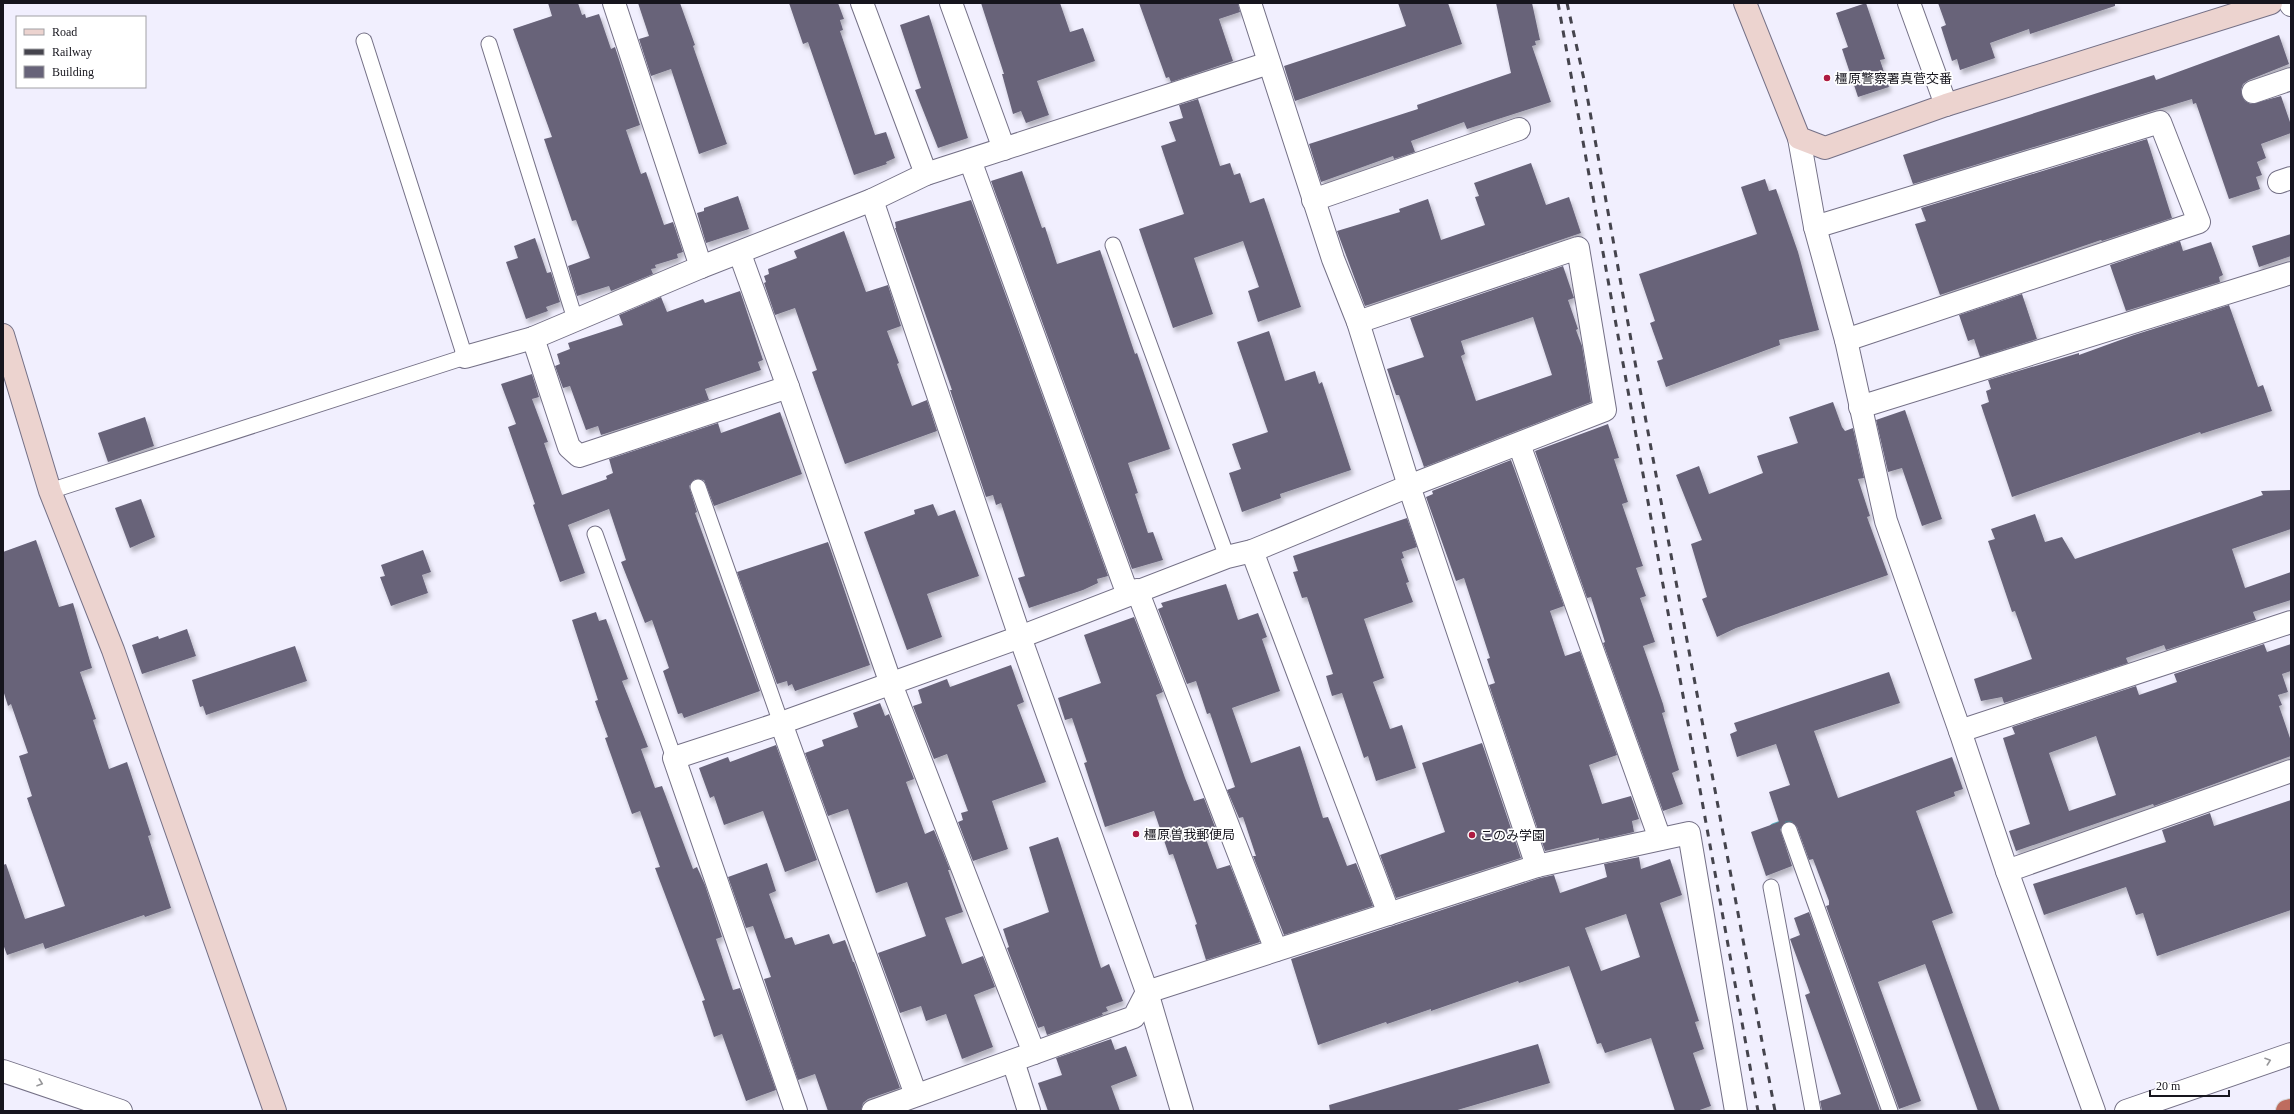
<svg xmlns="http://www.w3.org/2000/svg" width="2294" height="1114" font-family="'Times New Roman','Noto Sans JP',serif">
<style>
.lines{fill:none;stroke-linecap:round;stroke-linejoin:round}
.stream{stroke:#56adbb;stroke-width:8}
.building{fill:#676379;fill-rule:evenodd;filter:url(#shadow)}
.lane-casing{stroke:#747086;stroke-width:17}
.street-casing{stroke:#747086;stroke-width:24}
.secondary-casing{stroke:#747086;stroke-width:24}
.highway-casing{stroke:#d5d5d6;stroke-width:24}
.lane{stroke:#fff;stroke-width:15}
.street{stroke:#fff;stroke-width:22}
.secondary{stroke:#ecd3cf;stroke-width:22}
.highway{stroke:#be6c5f;stroke-width:22}
.rail{stroke:#45444d;stroke-width:3;stroke-dasharray:7 7;stroke-linecap:butt}
.oneway{stroke:#969699}
.poi-dot{fill:#ae1a41;stroke:#fff;stroke-width:1.5}
.labels{text-anchor:middle;dominant-baseline:central;stroke-width:3.5;stroke-linejoin:round;paint-order:stroke}
.poi-label{font-size:13px;fill:#16151d;stroke:#fff;text-anchor:start}
</style>
<defs>
<filter id="shadow"><feDropShadow dx="2.5" dy="4.5" stdDeviation="2" flood-color="#0004"/></filter>
</defs>
<rect width="100%" height="100%" fill="#f1effe"/>
<g class="lines">
<path class="stream" d="M 1774,827 L 1801,818"/>
</g>
<g class="building">
<path d="M 548,3 L 578,3 L 582,15 L 585,14 L 586,18 L 599,14 L 611,49 L 615,47 L 640,125 L 626,130 L 641,174 L 646,172 L 664,225 L 673,222 L 683,252 L 677,254 L 678,258 L 655,265 L 656,268 L 651,269 L 653,274 L 611,291 L 609,286 L 577,296 L 568,266 L 590,258 L 576,220 L 572,221 L 544,139 L 552,137 L 513,29 L 552,16 Z"/>
<path d="M 638,3 L 680,3 L 695,45 L 693,46 L 727,144 L 699,154 L 671,69 L 651,76 L 639,39 L 649,36 Z"/>
<path d="M 789,3 L 838,3 L 844,19 L 840,20 L 843,30 L 840,31 L 875,135 L 886,132 L 895,158 L 886,162 L 887,164 L 854,175 L 808,42 L 803,44 Z"/>
<path d="M 981,3 L 1060,3 L 1070,32 L 1083,28 L 1095,61 L 1037,81 L 1049,115 L 1026,123 L 1021,111 L 1013,114 L 1002,74 L 1004,74 Z"/>
<path d="M 1139,3 L 1238,3 L 1240,12 L 1219,19 L 1233,61 L 1171,82 L 1169,77 L 1166,78 Z"/>
<path d="M 1398,3 L 1448,3 L 1462,44 L 1295,101 L 1284,66 L 1406,26 Z"/>
<path d="M 1496,3 L 1532,3 L 1540,40 L 1535,41 L 1536,45 L 1532,46 L 1551,102 L 1467,129 L 1464,122 L 1411,141 L 1415,152 L 1394,159 L 1393,156 L 1321,182 L 1309,144 L 1418,109 L 1417,105 L 1511,73 Z"/>
<path d="M 1866,3 L 1885,59 L 1880,60 L 1889,87 L 1858,97 L 1842,49 L 1848,47 L 1836,13 Z"/>
<path d="M 1938,3 L 2115,3 L 2115,6 L 2030,34 L 2029,29 L 1990,43 L 1995,58 L 1960,70 L 1957,59 L 1952,61 L 1941,27 L 1946,25 Z"/>
<path d="M 929,15 L 968,138 L 938,148 L 915,90 L 921,88 L 900,25 Z"/>
<path d="M 2279,35 L 2289,64 L 2249,80 L 2243,84 L 2241,90 L 2245,101 L 2251,104 L 2281,96 L 2291,125 L 2291,133 L 2261,144 L 2266,158 L 2257,162 L 2262,175 L 2256,177 L 2260,189 L 2229,199 L 2196,103 L 2193,104 L 2192,99 L 1913,184 L 1903,155 L 2154,75 L 2156,80 Z"/>
<path d="M 1198,99 L 1220,166 L 1230,163 L 1234,175 L 1240,173 L 1250,203 L 1264,198 L 1301,307 L 1258,322 L 1248,291 L 1259,287 L 1243,241 L 1194,258 L 1213,314 L 1173,328 L 1139,229 L 1184,214 L 1161,146 L 1176,141 L 1169,122 L 1183,118 L 1179,105 Z"/>
<path d="M 2147,139 L 2172,218 L 2102,241 L 2101,240 L 1940,295 L 1915,224 L 1926,221 L 1921,208 Z"/>
<path d="M 1531,163 L 1546,205 L 1569,197 L 1581,233 L 1365,306 L 1337,231 L 1400,212 L 1399,209 L 1428,199 L 1441,240 L 1485,225 L 1475,197 L 1479,196 L 1474,183 Z"/>
<path d="M 1022,171 L 1042,228 L 1045,227 L 1057,264 L 1100,250 L 1135,354 L 1137,353 L 1170,449 L 1128,463 L 1138,493 L 1135,494 L 1148,533 L 1153,532 L 1163,560 L 1132,569 L 995,192 L 991,181 Z"/>
<path d="M 1765,179 L 1769,191 L 1776,189 L 1798,252 L 1819,330 L 1779,340 L 1780,345 L 1666,387 L 1657,361 L 1663,359 L 1650,323 L 1655,321 L 1639,274 L 1757,234 L 1741,187 Z"/>
<path d="M 738,196 L 749,229 L 706,243 L 697,213 L 704,211 L 704,208 Z"/>
<path d="M 971,200 L 1108,576 L 1097,579 L 1098,583 L 1083,590 L 1029,608 L 1018,578 L 1025,576 L 1001,503 L 996,505 L 993,495 L 986,497 L 950,390 L 952,390 L 895,228 L 896,228 L 895,222 Z"/>
<path d="M 844,231 L 866,292 L 888,285 L 901,326 L 887,331 L 899,363 L 897,364 L 912,406 L 927,400 L 937,431 L 845,464 L 812,372 L 817,370 L 795,308 L 775,315 L 764,283 L 766,282 L 764,276 L 769,274 L 768,269 L 797,258 L 794,251 Z"/>
<path d="M 2291,234 L 2291,256 L 2259,267 L 2252,246 Z"/>
<path d="M 535,238 L 547,273 L 551,272 L 560,302 L 546,307 L 548,311 L 526,319 L 506,262 L 518,258 L 514,246 Z"/>
<path d="M 2180,241 L 2183,251 L 2211,242 L 2223,275 L 2219,277 L 2220,282 L 2126,311 L 2110,265 Z"/>
<path d="M 1563,266 L 1574,298 L 1568,300 L 1578,329 L 1576,330 L 1582,346 L 1591,402 L 1424,467 L 1399,395 L 1396,395 L 1387,369 L 1424,357 L 1410,318 ZM 1533,317 L 1552,375 L 1476,401 L 1461,356 L 1465,354 L 1461,341 Z"/>
<path d="M 740,291 L 763,360 L 758,362 L 761,370 L 705,389 L 709,400 L 601,435 L 598,426 L 586,430 L 570,386 L 563,388 L 555,366 L 560,364 L 557,354 L 570,349 L 568,343 L 623,325 L 619,315 L 661,297 L 667,312 L 703,299 L 705,303 Z"/>
<path d="M 2022,294 L 2037,339 L 1980,357 L 1974,339 L 1968,341 L 1959,315 Z"/>
<path d="M 2229,305 L 2258,387 L 2263,385 L 2272,411 L 2201,434 L 2200,432 L 2012,497 L 1981,405 L 1989,402 L 1986,391 L 1991,389 L 1988,380 L 2079,353 L 2079,355 L 2134,335 Z"/>
<path d="M 1269,331 L 1285,381 L 1315,371 L 1319,384 L 1322,382 L 1351,470 L 1280,494 L 1281,498 L 1242,512 L 1229,473 L 1241,469 L 1232,444 L 1268,432 L 1237,342 Z"/>
<path d="M 532,374 L 539,397 L 532,399 L 548,442 L 544,443 L 562,495 L 607,479 L 606,476 L 613,473 L 609,459 L 718,423 L 721,433 L 780,412 L 802,474 L 714,506 L 704,480 L 695,479 L 689,486 L 697,512 L 695,513 L 760,691 L 684,718 L 682,713 L 678,714 L 663,671 L 669,668 L 652,620 L 645,623 L 621,562 L 626,560 L 609,509 L 568,525 L 585,573 L 560,582 L 533,505 L 535,504 L 508,427 L 516,424 L 501,384 Z"/>
<path d="M 1833,402 L 1842,427 L 1845,431 L 1853,428 L 1864,478 L 1858,479 L 1870,516 L 1867,517 L 1888,575 L 1736,628 L 1717,637 L 1702,599 L 1707,597 L 1691,544 L 1702,540 L 1676,475 L 1699,466 L 1709,494 L 1763,473 L 1757,456 L 1798,443 L 1789,417 Z"/>
<path d="M 1905,410 L 1942,519 L 1922,526 L 1902,468 L 1888,472 L 1876,420 Z"/>
<path d="M 145,417 L 154,446 L 108,462 L 98,433 Z"/>
<path d="M 1608,424 L 1619,458 L 1614,459 L 1628,502 L 1622,504 L 1643,566 L 1636,568 L 1646,596 L 1640,598 L 1655,642 L 1643,646 L 1663,704 L 1665,712 L 1662,713 L 1679,770 L 1672,773 L 1683,804 L 1663,811 L 1603,643 L 1605,642 L 1591,597 L 1587,598 L 1535,451 Z"/>
<path d="M 1511,460 L 1564,606 L 1550,611 L 1565,656 L 1580,651 L 1617,755 L 1589,765 L 1602,804 L 1631,796 L 1639,819 L 1632,821 L 1634,832 L 1599,840 L 1599,838 L 1545,851 L 1489,685 L 1495,683 L 1487,659 L 1490,658 L 1464,578 L 1456,581 L 1426,497 L 1433,494 L 1432,491 Z"/>
<path d="M 2291,490 L 2291,529 L 2232,549 L 2245,588 L 2291,572 L 2291,600 L 2253,612 L 2256,620 L 2166,650 L 2164,645 L 2126,658 L 2128,663 L 2004,703 L 2002,697 L 1981,701 L 1974,679 L 2032,659 L 2015,611 L 2012,612 L 1988,541 L 1995,539 L 1991,529 L 2035,514 L 2045,542 L 2062,537 L 2075,559 L 2263,495 L 2261,491 Z"/>
<path d="M 141,499 L 155,537 L 130,548 L 115,508 Z"/>
<path d="M 933,504 L 938,516 L 955,510 L 979,576 L 927,594 L 942,637 L 907,650 L 864,532 L 915,514 L 914,510 Z"/>
<path d="M 1407,518 L 1417,547 L 1402,552 L 1404,558 L 1401,559 L 1409,582 L 1406,583 L 1413,602 L 1364,619 L 1384,678 L 1373,682 L 1390,729 L 1402,725 L 1416,768 L 1376,781 L 1368,756 L 1364,758 L 1342,693 L 1332,696 L 1326,676 L 1333,674 L 1307,597 L 1302,598 L 1293,572 L 1298,571 L 1293,556 Z"/>
<path d="M 36,540 L 59,607 L 73,603 L 92,668 L 80,672 L 96,719 L 93,720 L 109,769 L 127,762 L 151,835 L 148,836 L 171,908 L 145,917 L 144,915 L 45,949 L 43,943 L 7,955 L 3,944 L 3,865 L 6,864 L 25,919 L 65,906 L 27,798 L 32,796 L 19,756 L 28,753 L 11,704 L 8,706 L 3,690 L 3,552 Z"/>
<path d="M 828,542 L 870,665 L 795,691 L 792,684 L 788,686 L 787,681 L 777,684 L 737,572 Z"/>
<path d="M 423,550 L 431,572 L 422,575 L 428,593 L 391,606 L 380,577 L 385,576 L 381,565 Z"/>
<path d="M 1226,584 L 1238,620 L 1258,613 L 1267,637 L 1262,639 L 1280,691 L 1232,708 L 1251,763 L 1300,746 L 1323,818 L 1328,817 L 1347,866 L 1356,863 L 1373,906 L 1284,935 L 1253,856 L 1256,856 L 1243,817 L 1239,818 L 1227,790 L 1235,787 L 1210,713 L 1207,714 L 1196,681 L 1187,684 L 1158,609 L 1163,607 L 1161,603 Z"/>
<path d="M 596,612 L 599,621 L 606,619 L 628,679 L 622,681 L 648,747 L 641,749 L 655,788 L 662,786 L 693,869 L 697,867 L 705,885 L 722,937 L 716,939 L 733,990 L 740,988 L 776,1090 L 746,1101 L 722,1034 L 714,1037 L 702,1001 L 705,1000 L 655,868 L 660,867 L 640,811 L 632,814 L 605,738 L 608,737 L 595,701 L 598,700 L 572,620 Z"/>
<path d="M 1134,617 L 1163,692 L 1156,695 L 1185,778 L 1194,801 L 1204,798 L 1215,827 L 1203,831 L 1217,869 L 1230,865 L 1260,942 L 1206,960 L 1195,925 L 1197,924 L 1173,854 L 1169,855 L 1154,811 L 1105,827 L 1084,763 L 1087,762 L 1072,718 L 1065,720 L 1058,698 L 1101,683 L 1084,635 Z"/>
<path d="M 187,629 L 196,656 L 142,674 L 132,645 L 158,636 L 159,639 Z"/>
<path d="M 2264,644 L 2267,652 L 2291,644 L 2291,671 L 2282,674 L 2288,692 L 2278,695 L 2282,705 L 2279,706 L 2291,741 L 2291,756 L 2154,806 L 2153,804 L 2016,851 L 2009,831 L 2030,824 L 2003,738 L 2015,734 L 2012,727 L 2136,686 L 2139,695 L 2177,682 L 2174,674 ZM 2096,736 L 2116,795 L 2069,811 L 2049,753 Z"/>
<path d="M 295,646 L 307,681 L 206,715 L 203,706 L 200,707 L 192,680 Z"/>
<path d="M 1011,665 L 1024,702 L 1017,705 L 1046,782 L 992,801 L 1008,849 L 973,861 L 958,822 L 963,820 L 961,813 L 968,811 L 947,754 L 934,759 L 913,706 L 922,703 L 918,690 L 947,679 L 950,687 Z"/>
<path d="M 1889,672 L 1900,703 L 1814,731 L 1838,798 L 1952,757 L 1963,789 L 1954,792 L 1955,796 L 1916,811 L 1953,913 L 1932,921 L 2000,1111 L 1978,1111 L 1925,964 L 1878,982 L 1921,1101 L 1899,1109 L 1826,906 L 1829,905 L 1829,901 L 1813,859 L 1809,860 L 1797,827 L 1791,821 L 1786,821 L 1780,829 L 1792,866 L 1766,876 L 1751,832 L 1779,822 L 1769,792 L 1790,785 L 1776,744 L 1737,757 L 1730,734 L 1737,731 L 1734,723 Z"/>
<path d="M 880,703 L 885,716 L 889,714 L 914,779 L 906,782 L 925,834 L 934,830 L 950,870 L 948,870 L 963,912 L 945,918 L 962,964 L 983,956 L 995,987 L 974,995 L 993,1047 L 962,1059 L 946,1014 L 926,1021 L 921,1006 L 900,1013 L 878,953 L 926,936 L 907,882 L 876,893 L 848,809 L 828,816 L 805,753 L 824,746 L 822,740 L 858,727 L 853,713 Z"/>
<path d="M 1482,743 L 1521,858 L 1396,898 L 1380,855 L 1445,832 L 1422,763 Z"/>
<path d="M 776,745 L 817,860 L 785,872 L 763,811 L 724,825 L 714,796 L 710,798 L 699,768 L 728,757 L 730,762 Z"/>
<path d="M 2291,800 L 2291,910 L 2157,956 L 2143,913 L 2136,915 L 2126,887 L 2044,915 L 2033,884 L 2166,842 L 2162,830 L 2210,813 L 2214,826 Z"/>
<path d="M 1058,837 L 1101,968 L 1109,964 L 1123,1001 L 1106,1007 L 1108,1011 L 1102,1013 L 1103,1015 L 1047,1035 L 1044,1026 L 1038,1028 L 1007,948 L 1009,947 L 1003,929 L 1049,912 L 1029,847 Z"/>
<path d="M 1639,857 L 1641,869 L 1670,859 L 1682,895 L 1660,903 L 1699,1021 L 1695,1022 L 1704,1049 L 1693,1053 L 1711,1106 L 1697,1111 L 1675,1111 L 1651,1038 L 1605,1053 L 1601,1043 L 1597,1044 L 1569,966 L 1519,983 L 1518,981 L 1431,1011 L 1431,1009 L 1387,1024 L 1386,1022 L 1318,1045 L 1291,959 L 1540,878 L 1554,875 L 1560,893 L 1607,877 L 1604,864 ZM 1626,914 L 1640,957 L 1601,971 L 1585,928 Z"/>
<path d="M 767,863 L 776,891 L 769,894 L 785,939 L 792,937 L 795,945 L 829,934 L 833,944 L 845,940 L 853,962 L 854,962 L 900,1088 L 868,1099 L 863,1103 L 861,1111 L 828,1111 L 815,1074 L 798,1080 L 764,979 L 771,977 L 753,926 L 746,928 L 728,877 Z"/>
<path d="M 1809,912 L 1880,1111 L 1822,1111 L 1820,1101 L 1841,1094 L 1805,995 L 1810,993 L 1790,939 L 1800,935 L 1794,918 Z"/>
<path d="M 1111,1039 L 1115,1050 L 1126,1046 L 1137,1076 L 1111,1086 L 1120,1111 L 1048,1111 L 1038,1083 L 1062,1075 L 1056,1058 Z"/>
<path d="M 1538,1044 L 1550,1083 L 1454,1111 L 1330,1111 L 1329,1105 Z"/>
</g>
<g class="lines">
<defs>
<g id="lane">
<path d="M 489,44 L 575,319"/>
<path d="M 1113,245 L 1227,557"/>
<path d="M 698,487 L 781,723"/>
<path d="M 50,491 L 465,357 L 364,41"/>
<path d="M 595,534 L 674,758"/>
<path d="M 1789,830 L 1890,1111"/>
<path d="M 1771,887 L 1813,1111"/>
</g>
<g id="street">
<path d="M 614,3 L 701,267"/>
<path d="M 862,3 L 926,174"/>
<path d="M 951,3 L 1004,149"/>
<path d="M 1250,3 L 1333,259 L 1358,322 L 1409,486 L 1537,866"/>
<path d="M 1909,3 L 1946,105"/>
<path d="M 2290,3 L 2291,5"/>
<path d="M 2253,92 L 2291,79"/>
<path d="M 1799,138 L 1815,227 L 1846,340 L 1886,521 L 1960,731 L 2007,871 L 2094,1111"/>
<path d="M 970,160 L 1128,595"/>
<path d="M 2279,182 L 2291,178"/>
<path d="M 872,200 L 1020,637 L 1147,992 L 1182,1111"/>
<path d="M 1313,200 L 1519,129"/>
<path d="M 1815,227 L 2160,122 L 2199,222 L 1846,340"/>
<path d="M 740,254 L 788,387 L 891,684 L 1034,1053"/>
<path d="M 533,338 L 569,447 L 579,456 L 788,387"/>
<path d="M 465,357 L 533,338 L 701,267 L 872,200 L 926,174 L 1269,63"/>
<path d="M 1860,407 L 2291,273"/>
<path d="M 1519,444 L 1660,839"/>
<path d="M 1252,551 L 1389,914"/>
<path d="M 1137,590 L 1276,950"/>
<path d="M 781,723 L 916,1095"/>
<path d="M 1960,731 L 2291,622"/>
<path d="M 2007,871 L 2291,771"/>
<path d="M 1013,1061 L 1029,1111"/>
<path d="M 3,1071 L 121,1111"/>
<path d="M 796,1111 L 674,758 L 781,723 L 1020,637 L 1227,557 L 1252,551 L 1409,486 L 1605,410 L 1578,248 L 1358,322"/>
<path d="M 873,1111 L 1134,1017 L 1147,992 L 1537,866 L 1689,833 L 1736,1111"/>
<path d="M 2126,1111 L 2291,1054"/>
</g>
<g id="secondary">
<path d="M 1745,3 L 1799,138 L 1825,148 L 1946,105 L 2271,3"/>
<path d="M 3,335 L 50,491 L 113,650 L 275,1111"/>
</g>
<path id="highway" d="M 2287,1111 L 2291,1110"/>
</defs>
<use href="#lane" class="lane-casing"/>
<use href="#street" class="street-casing"/>
<use href="#secondary" class="secondary-casing"/>
<use href="#highway" class="highway-casing"/>
<use href="#lane" class="lane"/>
<use href="#street" class="street"/>
<use href="#secondary" class="secondary"/>
<use href="#highway" class="highway"/>
<g class="rail">
<path d="M 1558,3 L 1758,1111"/>
<path d="M 1567,3 L 1585,84 L 1637,373 L 1775,1111"/>
</g>
</g>
<defs><path id="oneway-chevron" d="M-2-3.5L2.5 0L-2 3.5" fill="none" stroke-width="1.6" stroke-linecap="round" stroke-linejoin="round"/></defs>
<g class="oneway">
<use href="#oneway-chevron" transform="translate(2268 1061) rotate(-19)"/>
<use href="#oneway-chevron" transform="translate(40 1083) rotate(19)"/>
</g>
<g class="poi-dot">
<circle cx="1827" cy="78" r="4"/>
<circle cx="1136" cy="834" r="4"/>
<circle cx="1472" cy="835" r="4"/>
</g>
<g class="labels">
<g class="poi-label">
<text x="1835" y="78">橿原警察署真菅交番</text>
<text x="1144" y="834">橿原曽我郵便局</text>
<text x="1480" y="835">このみ学園</text>
</g>
</g>
<rect width="2294" height="1114" fill="none" stroke="#16151d" stroke-width="8"/>
<rect x="16" y="16" width="130" height="72" fill="#ffffff" stroke="#a2a1a5"/>
<rect x="24" y="29" width="20" height="6" fill="#ecd3cf" stroke="#a2a1a5"/>
<text x="52" y="36" font-size="12" fill="#16151d">Road</text>
<rect x="24" y="49" width="20" height="6" fill="#45444d" stroke="#a2a1a5"/>
<text x="52" y="56" font-size="12" fill="#16151d">Railway</text>
<rect x="24" y="66" width="20" height="12" fill="#676379" stroke="#a2a1a5"/>
<text x="52" y="76" font-size="12" fill="#16151d">Building</text>
<path d="M2150 1090v6h79v-6" fill="none" stroke="#16151d" stroke-width="2"/>
<text x="2156" y="1090" font-size="12" fill="#16151d" stroke="#ffffff" stroke-width="3" paint-order="stroke">20 m</text>
</svg>
